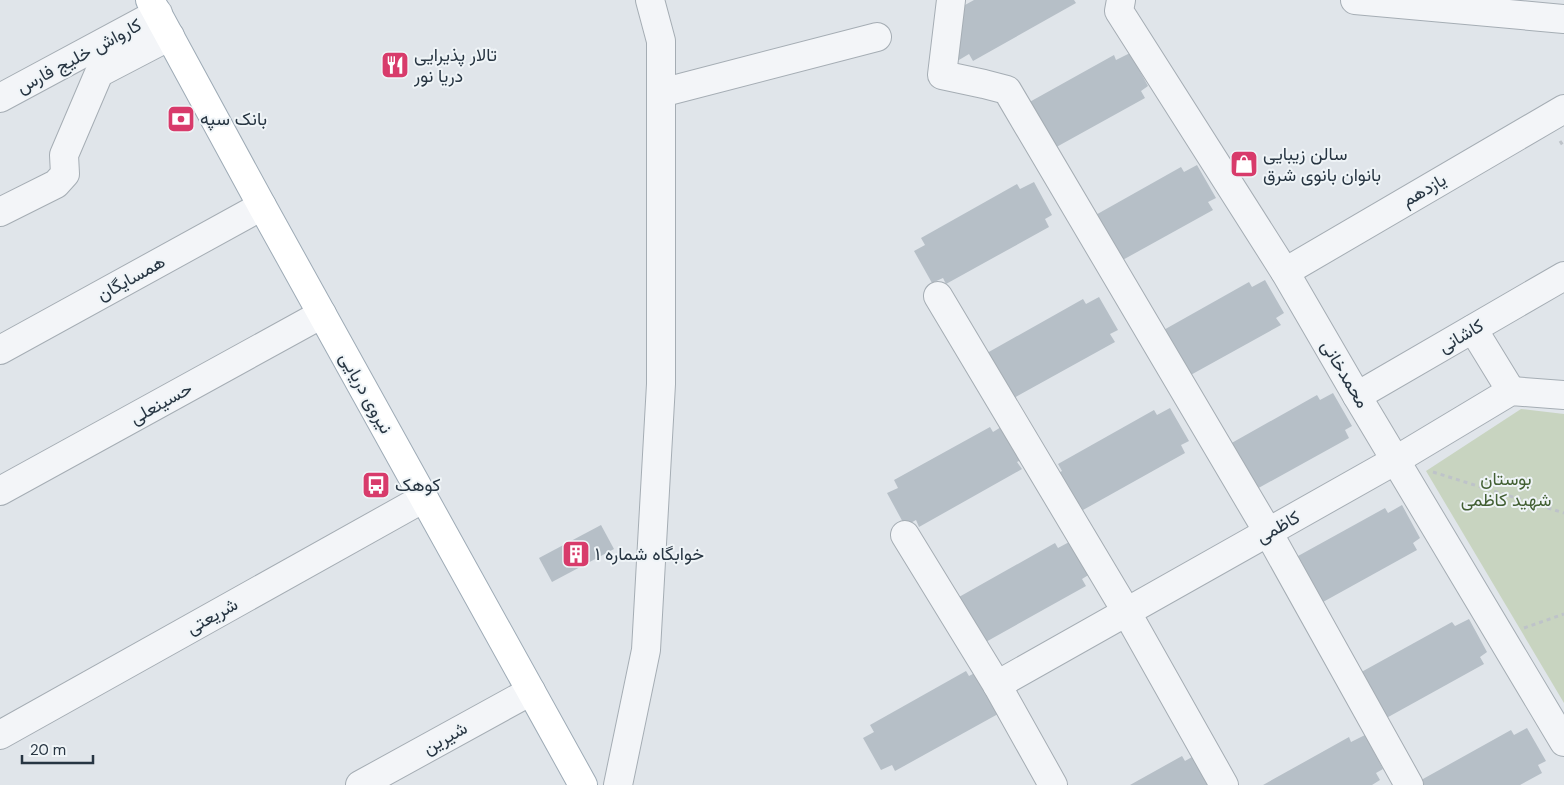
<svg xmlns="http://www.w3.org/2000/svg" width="1564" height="785" font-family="'DM Sans',Vazirmatn,sans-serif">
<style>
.green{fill:#c8d4c0}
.building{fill:#b6bfc7}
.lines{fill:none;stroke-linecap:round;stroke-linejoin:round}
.minor-casing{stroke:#a5adb4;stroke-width:30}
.major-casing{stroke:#9eabb6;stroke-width:30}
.path{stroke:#bec3c9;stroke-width:3;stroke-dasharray:4 4;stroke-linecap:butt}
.minor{stroke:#f3f5f8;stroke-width:28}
.major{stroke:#fff;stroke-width:28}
.labels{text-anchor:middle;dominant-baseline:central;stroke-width:4;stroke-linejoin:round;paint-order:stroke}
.poi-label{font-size:18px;fill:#273542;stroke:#eff4f7;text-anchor:start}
.street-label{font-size:18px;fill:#273542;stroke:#eff4f7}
.park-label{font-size:18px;fill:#425f33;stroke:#eff4f7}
</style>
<rect width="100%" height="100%" fill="#e0e5ea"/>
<path class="green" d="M 1521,409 L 1564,414 L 1564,703 L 1426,471 Z"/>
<g class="building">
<path d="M 974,0 L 1074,0 L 1076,3 L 973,61 L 969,54 L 959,60 L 941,28 L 947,15 Z"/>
<path d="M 1130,53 L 1148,86 L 1141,91 L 1145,98 L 1042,155 L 1039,149 L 1029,155 L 1011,122 L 1017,109 L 1114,55 L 1116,60 Z"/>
<path d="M 1197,165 L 1216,198 L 1208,202 L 1213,210 L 1110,267 L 1085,221 L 1181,167 L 1184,172 Z"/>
<path d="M 1034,182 L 1052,215 L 1045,219 L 1049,227 L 946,284 L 943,278 L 932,283 L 914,251 L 925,245 L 921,238 L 1017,184 L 1020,189 Z"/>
<path d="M 1265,280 L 1284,313 L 1276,318 L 1281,325 L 1178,382 L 1153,336 L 1249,282 L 1252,287 Z"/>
<path d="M 1099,297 L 1118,330 L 1110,334 L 1115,342 L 1012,399 L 987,353 L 1083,299 L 1086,304 Z"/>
<path d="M 1333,393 L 1352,426 L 1345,430 L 1349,438 L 1246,495 L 1221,449 L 1317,395 L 1320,400 Z"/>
<path d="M 1170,408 L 1189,441 L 1181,445 L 1185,453 L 1083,510 L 1079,504 L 1069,509 L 1051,477 L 1062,471 L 1058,464 L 1154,410 L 1157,415 Z"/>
<path d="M 1006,424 L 1025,458 L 1017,462 L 1022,469 L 919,527 L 916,520 L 905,526 L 887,493 L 898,488 L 894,480 L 990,427 L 993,432 Z"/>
<path d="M 1402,505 L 1420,538 L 1413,543 L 1417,550 L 1314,607 L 1289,561 L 1385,508 L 1388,513 Z"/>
<path d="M 601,525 L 614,549 L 552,582 L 539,558 Z"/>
<path d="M 1071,541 L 1090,574 L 1082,579 L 1086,586 L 984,643 L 959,597 L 1055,543 L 1058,548 Z"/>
<path d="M 1469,619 L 1487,652 L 1480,657 L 1484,664 L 1381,721 L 1356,675 L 1452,622 L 1455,626 Z"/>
<path d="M 982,669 L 998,714 L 895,771 L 892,765 L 881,770 L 863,738 L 874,732 L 870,725 L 966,671 L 969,676 Z"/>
<path d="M 1527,728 L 1546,761 L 1538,765 L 1542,773 L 1520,785 L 1415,785 L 1414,784 L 1511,730 L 1514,735 Z"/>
<path d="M 1365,735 L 1383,769 L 1376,773 L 1380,780 L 1372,785 L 1263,785 L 1349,737 L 1351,742 Z"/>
<path d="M 1199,753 L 1216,785 L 1130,785 L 1182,756 L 1185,761 Z"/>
</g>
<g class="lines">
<defs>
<g id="minor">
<path d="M 951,0 L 942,75 L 984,84 L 1007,90 L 1268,532 L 1409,785"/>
<path d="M 1121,0 L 1119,11 L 1285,272 L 1357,396 L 1564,742"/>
<path d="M 1355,0 L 1564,19"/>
<path d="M 661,93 L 877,37"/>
<path d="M 0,98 L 158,13"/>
<path d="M 0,212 L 56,184 L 65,174 L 64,155 L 99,73 L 170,36"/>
<path d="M 1285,272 L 1564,109"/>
<path d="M 938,296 L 1126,611 L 1224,785"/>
<path d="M 1473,329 L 1511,391"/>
<path d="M 0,350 L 262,206"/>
<path d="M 1357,396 L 1564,276"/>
<path d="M 0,491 L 322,314"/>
<path d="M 905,535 L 997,685 L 1053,785"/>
<path d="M 997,685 L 1396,460 L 1511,391 L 1564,395"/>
<path d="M 0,735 L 424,498"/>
<path d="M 360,785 L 531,691"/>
<path d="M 618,785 L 646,650 L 661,384 L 661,41 L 650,0"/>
</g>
<path id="major" d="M 150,0 L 262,206 L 583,785"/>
</defs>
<use href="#minor" class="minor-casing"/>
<use href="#major" class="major-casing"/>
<g class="path">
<path d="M 1560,141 L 1564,147"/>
<path d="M 1433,472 L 1564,513"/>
<path d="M 1524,628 L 1564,614"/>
</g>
<use href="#minor" class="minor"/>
<use href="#major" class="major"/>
</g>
<defs>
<symbol id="restaurant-square" viewBox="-11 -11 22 22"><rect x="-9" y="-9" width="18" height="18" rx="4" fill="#d83b6b" stroke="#eff4f7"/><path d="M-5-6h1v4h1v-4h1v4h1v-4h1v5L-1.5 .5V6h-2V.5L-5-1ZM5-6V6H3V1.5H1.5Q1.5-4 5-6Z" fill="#fff"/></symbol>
<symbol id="bank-square" viewBox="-11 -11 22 22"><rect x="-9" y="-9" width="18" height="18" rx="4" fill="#d83b6b" stroke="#eff4f7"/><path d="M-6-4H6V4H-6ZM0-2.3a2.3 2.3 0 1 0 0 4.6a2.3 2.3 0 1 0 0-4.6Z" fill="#fff"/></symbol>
<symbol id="shop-square" viewBox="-11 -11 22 22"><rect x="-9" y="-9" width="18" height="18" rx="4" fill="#d83b6b" stroke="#eff4f7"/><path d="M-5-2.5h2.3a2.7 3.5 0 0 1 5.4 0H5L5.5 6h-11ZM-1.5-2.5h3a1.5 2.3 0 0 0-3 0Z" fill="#fff"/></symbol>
<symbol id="bus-square" viewBox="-11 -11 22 22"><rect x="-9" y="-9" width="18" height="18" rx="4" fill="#d83b6b" stroke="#eff4f7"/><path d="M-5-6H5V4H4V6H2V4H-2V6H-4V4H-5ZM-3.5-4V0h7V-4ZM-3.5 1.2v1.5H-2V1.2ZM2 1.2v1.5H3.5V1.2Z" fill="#fff"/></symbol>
<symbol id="building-square" viewBox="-11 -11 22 22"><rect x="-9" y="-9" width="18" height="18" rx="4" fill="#d83b6b" stroke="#eff4f7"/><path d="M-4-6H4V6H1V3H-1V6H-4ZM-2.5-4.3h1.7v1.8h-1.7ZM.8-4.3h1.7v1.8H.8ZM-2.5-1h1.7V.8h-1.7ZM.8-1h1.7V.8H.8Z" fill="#fff"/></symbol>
</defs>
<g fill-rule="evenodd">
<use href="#restaurant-square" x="379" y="49" width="32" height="32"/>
<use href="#bank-square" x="165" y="103" width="32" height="32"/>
<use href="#shop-square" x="1228" y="148" width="32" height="32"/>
<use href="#bus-square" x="360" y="469" width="32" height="32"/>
<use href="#building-square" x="560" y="538" width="32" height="32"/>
</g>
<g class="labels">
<g class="poi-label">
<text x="414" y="55">تالار پذیرایی<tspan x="414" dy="21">دریا نور</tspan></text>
<text x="200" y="119">بانک سپه</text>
<text x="1263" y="154">سالن زیبایی<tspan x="1263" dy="21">بانوان بانوی شرق</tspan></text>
<text x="395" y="485">کوهک</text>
<text x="595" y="554">خوابگاه شماره ۱</text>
</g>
<g class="street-label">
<text transform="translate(79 56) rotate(-28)">کارواش خلیج فارس</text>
<text transform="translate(1424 190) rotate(-30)">یازدهم</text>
<text transform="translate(131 278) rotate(-29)">همسایگان</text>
<text transform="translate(1461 336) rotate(-30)">کاشانی</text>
<text transform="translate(1345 374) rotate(59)">محمدخانی</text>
<text transform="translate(366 393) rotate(61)">نیروی دریایی</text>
<text transform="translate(161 403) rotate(-29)">حسینعلی</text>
<text transform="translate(1278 527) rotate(-29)">کاظمی</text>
<text transform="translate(212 616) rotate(-29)">شریعتی</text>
<text transform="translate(445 738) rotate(-29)">شیرین</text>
</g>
<g class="park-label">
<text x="1506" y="479">بوستان<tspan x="1506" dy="21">شهید کاظمی</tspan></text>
</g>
</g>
<path d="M22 755v8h71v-8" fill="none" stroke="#273542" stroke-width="2.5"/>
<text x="30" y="755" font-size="15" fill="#273542" stroke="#eff4f7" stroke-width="4" paint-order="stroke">20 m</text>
</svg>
